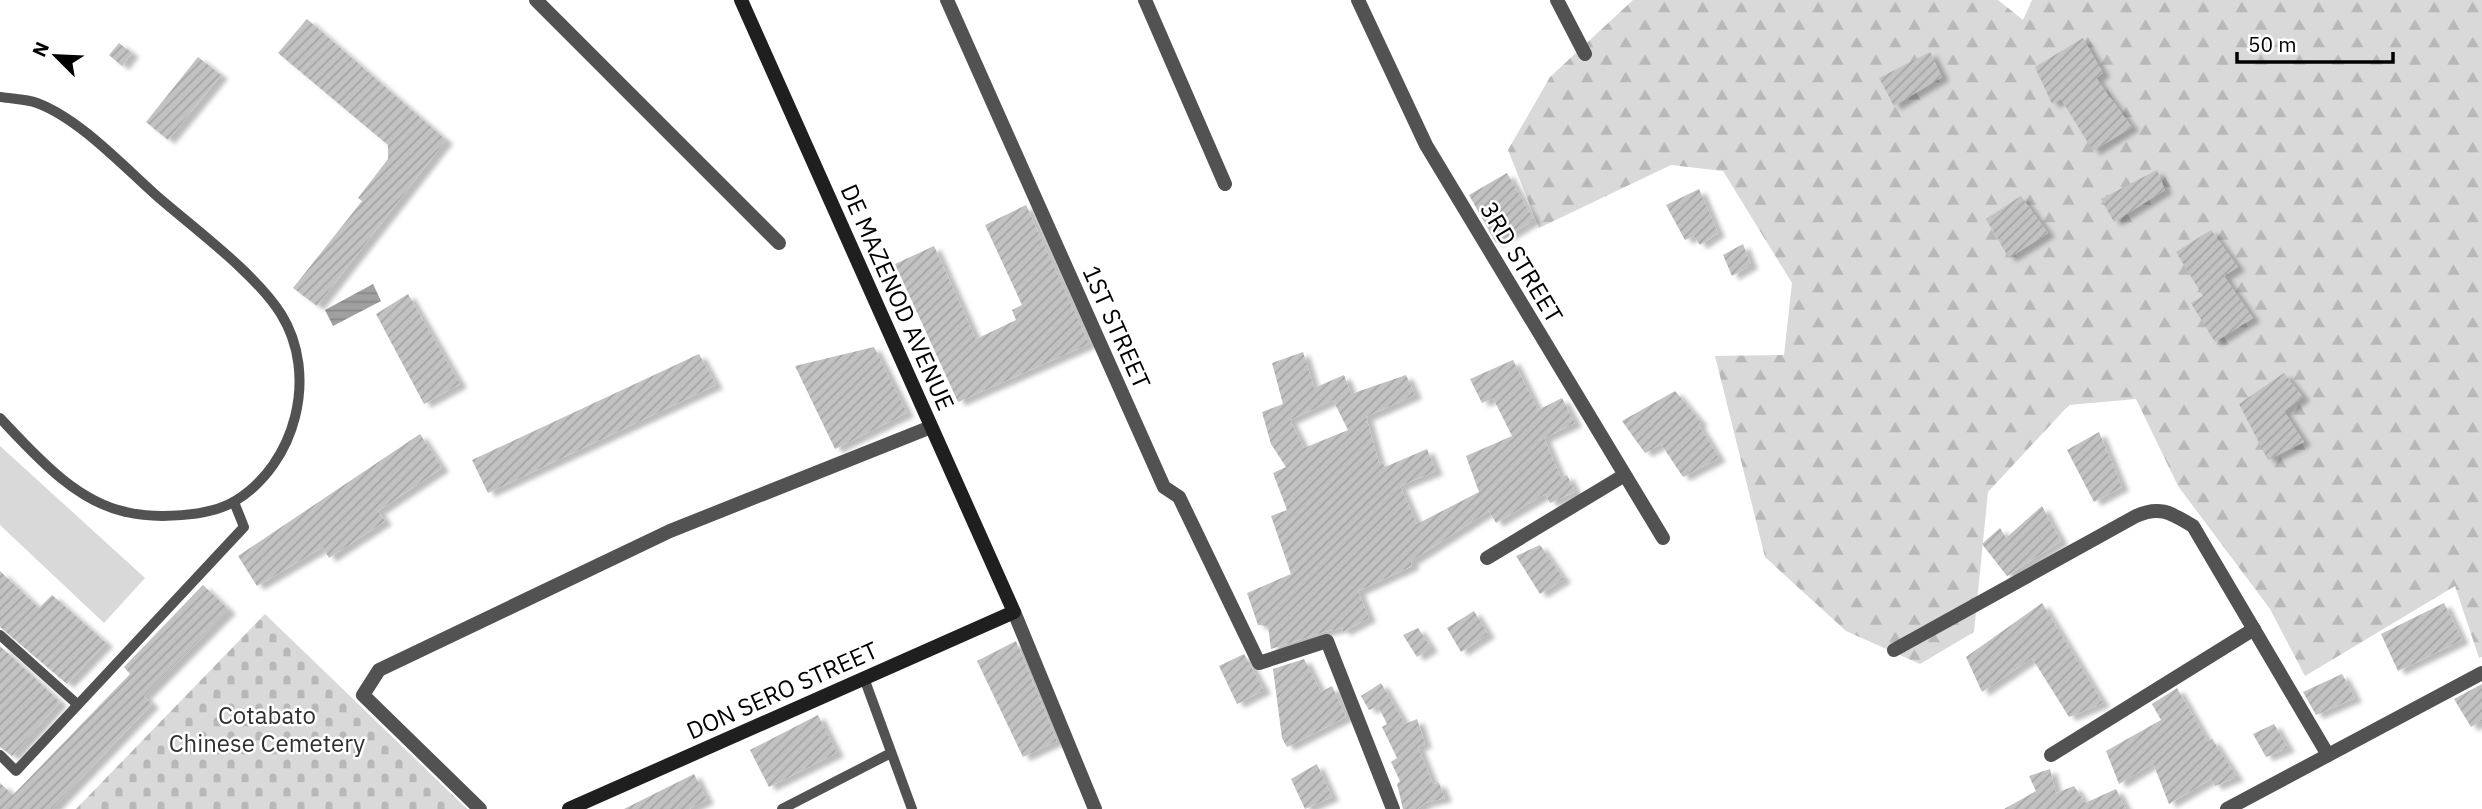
<svg xmlns="http://www.w3.org/2000/svg" width="2482" height="809" font-family="'IBM Plex Sans',sans-serif">
<style>
.forest{fill:url(#forest-firs)}
.cemetery{fill:url(#cemetery-stones)}
.park{fill:#d9d9d9}
.water{fill:url(#water-rules)}
.building{fill:url(#building-hatch);fill-rule:evenodd;filter:url(#shadow)}
.lines{fill:none;stroke-linecap:round;stroke-linejoin:round}
.lane{stroke:#525252;stroke-width:10}
.street{stroke:#525252;stroke-width:14}
.secondary{stroke:#1f1f1f;stroke-width:14}
.labels{text-anchor:middle;dominant-baseline:central;stroke-width:5;stroke-linejoin:round;paint-order:stroke}
.street-label{font-size:24px;fill:#000;stroke:#fff}
.park-label{font-size:24px;fill:#303030;stroke:#fff}
</style>
<defs>
<pattern id="forest-firs" width="22" height="20" patternUnits="userSpaceOnUse" patternTransform="scale(1.75)"><rect width="22" height="20" fill="#d9d9d9"/><path d="M5 1l3.5 6h-7zM16 11l3.5 6h-7z" fill="#b8b8b8"/></pattern>
<pattern id="cemetery-stones" width="16" height="16" patternUnits="userSpaceOnUse" patternTransform="scale(1.75)"><rect width="16" height="16" fill="#d9d9d9"/><path d="M2 7V4a2 2 0 0 1 4 0v3zM10 15v-3a2 2 0 0 1 4 0v3z" fill="#b8b8b8"/></pattern>
<pattern id="water-rules" width="6" height="5" patternUnits="userSpaceOnUse" patternTransform="scale(1.75)"><rect width="6" height="5" fill="#a0a0a0"/><path d="M0 2.5h6" fill="none" stroke="#888"/></pattern>
<pattern id="building-hatch" width="6" height="6" patternUnits="userSpaceOnUse" patternTransform="scale(1.75)"><rect width="6" height="6" fill="#c2c2c2"/><path d="M-1 1l2-2M0 6l6-6M5 7l2-2" fill="none" stroke="#a5a5a5"/></pattern>
<filter id="shadow"><feDropShadow dx="7" dy="4" stdDeviation="2" flood-color="#0004"/></filter>
</defs>
<rect width="100%" height="100%" fill="#fff"/>
<path class="forest" d="M 1633,0 L 1998,0 L 2023,20 L 2032,0 L 2482,0 L 2482,657 L 2479,658 L 2455,586 L 2305,676 L 2270,609 L 2178,486 L 2136,399 L 2069,405 L 1988,492 L 1974,632 L 1920,664 L 1846,631 L 1765,557 L 1715,356 L 1784,355 L 1792,283 L 1723,171 L 1671,165 L 1539,228 L 1508,150 L 1550,77 Z"/>
<path class="cemetery" d="M 265,614 L 467,809 L 76,809 Z"/>
<path class="park" d="M 0,446 L 145,578 L 104,623 L 0,525 Z"/>
<path class="water" d="M 373,284 L 381,301 L 333,326 L 325,310 Z"/>
<g class="building">
<path d="M 307,19 L 446,140 L 317,306 L 293,288 L 362,201 L 358,198 L 388,159 L 388,145 L 278,53 Z"/>
<path d="M 2083,38 L 2103,73 L 2096,78 L 2132,127 L 2093,151 L 2061,99 L 2052,104 L 2035,67 Z"/>
<path d="M 119,43 L 132,53 L 122,66 L 109,55 Z"/>
<path d="M 1930,52 L 1942,77 L 1894,106 L 1879,78 Z"/>
<path d="M 198,57 L 221,75 L 168,140 L 146,122 Z"/>
<path d="M 2157,170 L 2165,190 L 2114,222 L 2101,199 Z"/>
<path d="M 1507,173 L 1534,220 L 1496,243 L 1469,195 Z"/>
<path d="M 1699,189 L 1718,233 L 1700,245 L 1694,236 L 1685,240 L 1666,205 Z"/>
<path d="M 2021,196 L 2048,233 L 2009,258 L 1986,219 Z"/>
<path d="M 1026,205 L 1089,344 L 958,402 L 895,264 L 934,246 L 976,339 L 1016,320 L 1012,310 L 1022,305 L 985,225 Z"/>
<path d="M 2211,230 L 2238,267 L 2224,276 L 2253,318 L 2215,342 L 2191,303 L 2203,296 L 2176,252 Z"/>
<path d="M 1743,244 L 1751,265 L 1732,276 L 1723,255 Z"/>
<path d="M 408,294 L 460,384 L 424,404 L 376,314 Z"/>
<path d="M 874,347 L 907,413 L 835,449 L 795,366 Z"/>
<path d="M 1303,352 L 1314,388 L 1344,375 L 1351,394 L 1406,375 L 1415,395 L 1366,417 L 1379,463 L 1382,462 L 1385,467 L 1427,449 L 1436,471 L 1400,486 L 1417,524 L 1479,492 L 1466,456 L 1512,436 L 1493,398 L 1482,403 L 1470,379 L 1513,360 L 1538,410 L 1562,398 L 1575,423 L 1544,438 L 1561,478 L 1567,475 L 1575,492 L 1550,503 L 1545,494 L 1496,523 L 1489,511 L 1411,561 L 1412,566 L 1358,591 L 1369,618 L 1343,632 L 1342,628 L 1324,632 L 1271,649 L 1268,626 L 1258,625 L 1247,593 L 1291,574 L 1271,516 L 1287,510 L 1273,473 L 1286,467 L 1271,444 L 1262,412 L 1283,404 L 1272,363 ZM 1333,400 L 1348,430 L 1304,448 L 1290,420 Z"/>
<path d="M 699,354 L 716,385 L 488,493 L 472,460 Z"/>
<path d="M 2284,373 L 2303,397 L 2284,411 L 2304,442 L 2268,460 L 2239,404 Z"/>
<path d="M 1675,391 L 1701,422 L 1698,424 L 1719,458 L 1683,477 L 1661,444 L 1645,453 L 1622,421 Z"/>
<path d="M 2099,432 L 2122,487 L 2094,502 L 2067,450 Z"/>
<path d="M 420,434 L 442,468 L 378,511 L 385,521 L 329,558 L 323,547 L 257,586 L 238,556 Z"/>
<path d="M 2042,506 L 2061,541 L 2007,576 L 1982,544 L 2000,528 L 2006,538 Z"/>
<path d="M 1540,545 L 1564,579 L 1540,594 L 1516,556 Z"/>
<path d="M 0,571 L 39,608 L 52,595 L 106,643 L 67,684 L 0,627 Z"/>
<path d="M 203,585 L 229,610 L 144,696 L 152,704 L 52,809 L 0,809 L 0,783 L 13,795 L 130,674 L 124,667 Z"/>
<path d="M 2042,603 L 2103,703 L 2069,717 L 2032,658 L 1982,692 L 1966,657 Z"/>
<path d="M 2444,603 L 2462,640 L 2398,671 L 2381,634 Z"/>
<path d="M 1474,611 L 1488,634 L 1461,652 L 1447,628 Z"/>
<path d="M 1418,628 L 1431,648 L 1417,657 L 1403,635 Z"/>
<path d="M 1016,641 L 1057,741 L 1023,757 L 977,661 Z"/>
<path d="M 0,646 L 60,702 L 12,756 L 0,747 Z"/>
<path d="M 1244,654 L 1264,690 L 1237,704 L 1219,666 Z"/>
<path d="M 1304,659 L 1321,692 L 1332,686 L 1346,717 L 1287,747 L 1282,738 L 1273,669 Z"/>
<path d="M 2342,674 L 2355,698 L 2316,715 L 2303,692 Z"/>
<path d="M 1381,683 L 1405,724 L 1417,719 L 1425,744 L 1418,747 L 1433,784 L 1439,783 L 1445,798 L 1425,803 L 1417,809 L 1403,809 L 1397,784 L 1400,781 L 1391,762 L 1397,758 L 1382,727 L 1387,724 L 1378,706 L 1369,710 L 1361,696 Z"/>
<path d="M 2482,684 L 2482,721 L 2471,727 L 2454,699 Z"/>
<path d="M 2177,688 L 2208,742 L 2212,739 L 2237,777 L 2215,786 L 2211,779 L 2169,804 L 2153,763 L 2119,784 L 2106,751 L 2161,720 L 2152,704 Z"/>
<path d="M 818,715 L 837,753 L 769,787 L 750,750 Z"/>
<path d="M 2274,724 L 2288,748 L 2266,757 L 2253,734 Z"/>
<path d="M 1317,764 L 1332,797 L 1305,809 L 1291,779 Z"/>
<path d="M 2050,769 L 2056,793 L 2074,786 L 2085,803 L 2116,789 L 2126,809 L 2004,809 L 2036,791 L 2029,776 Z"/>
<path d="M 694,774 L 707,800 L 689,809 L 624,809 Z"/>
</g>
<g class="lines">
<g class="lane">
<path d="M 0,97 C 12,99 26,99 37,103 C 80,119 124,167 158,197 C 195,229 256,274 281,314 C 319,375 296,464 235,501 C 209,517 155,519 126,512 C 75,501 35,455 0,418"/>
<path d="M 0,635 L 77,704"/>
<path d="M 864,678 L 912,809"/>
<path d="M 0,755 L 16,771 L 244,527 L 234,502"/>
<path d="M 782,809 L 891,753"/>
</g>
<g class="street">
<path d="M 536,0 L 779,243"/>
<path d="M 947,0 L 1164,487 L 1179,497 L 1259,663 L 1327,641 L 1393,809"/>
<path d="M 1145,0 L 1225,184"/>
<path d="M 1358,0 L 1426,145 L 1663,538"/>
<path d="M 1557,0 L 1585,54"/>
<path d="M 1487,558 L 1623,476"/>
<path d="M 1014,612 L 1095,809"/>
<path d="M 1894,650 L 2136,516 C 2160,505 2171,513 2193,526 L 2328,755"/>
<path d="M 2051,755 L 2254,629"/>
<path d="M 480,809 L 363,695 L 379,670 L 670,531 L 931,427"/>
<path d="M 2227,809 L 2482,673"/>
</g>
<path class="secondary" d="M 569,809 L 1014,612 L 741,0"/>
</g>
<g class="labels">
<g class="street-label">
<text transform="translate(1522 262) rotate(59)">3RD STREET</text>
<text transform="translate(898 297) rotate(66)">DE MAZENOD AVENUE</text>
<text transform="translate(1117 327) rotate(66)">1ST STREET</text>
<text transform="translate(782 690) rotate(-24)">DON SERO STREET</text>
</g>
<g class="park-label">
<text x="267" y="715">Cotabato<tspan x="267" dy="28">Chinese Cemetery</tspan></text>
</g>
</g>
<g transform="translate(56 56) rotate(294)" stroke="#ffffff" stroke-width="5" paint-order="stroke">
<path d="M0-5L12 26L0 18L-12 26Z" fill="#000000"/>
<text y="-10" font-size="19" font-weight="bold" text-anchor="middle" fill="#000000">N</text>
</g>
<path d="M2237 52v10h156v-10" fill="none" stroke="#000000" stroke-width="3.5"/>
<text x="2248" y="52" font-size="21" fill="#000000" stroke="#ffffff" stroke-width="5" paint-order="stroke">50 m</text>
</svg>
